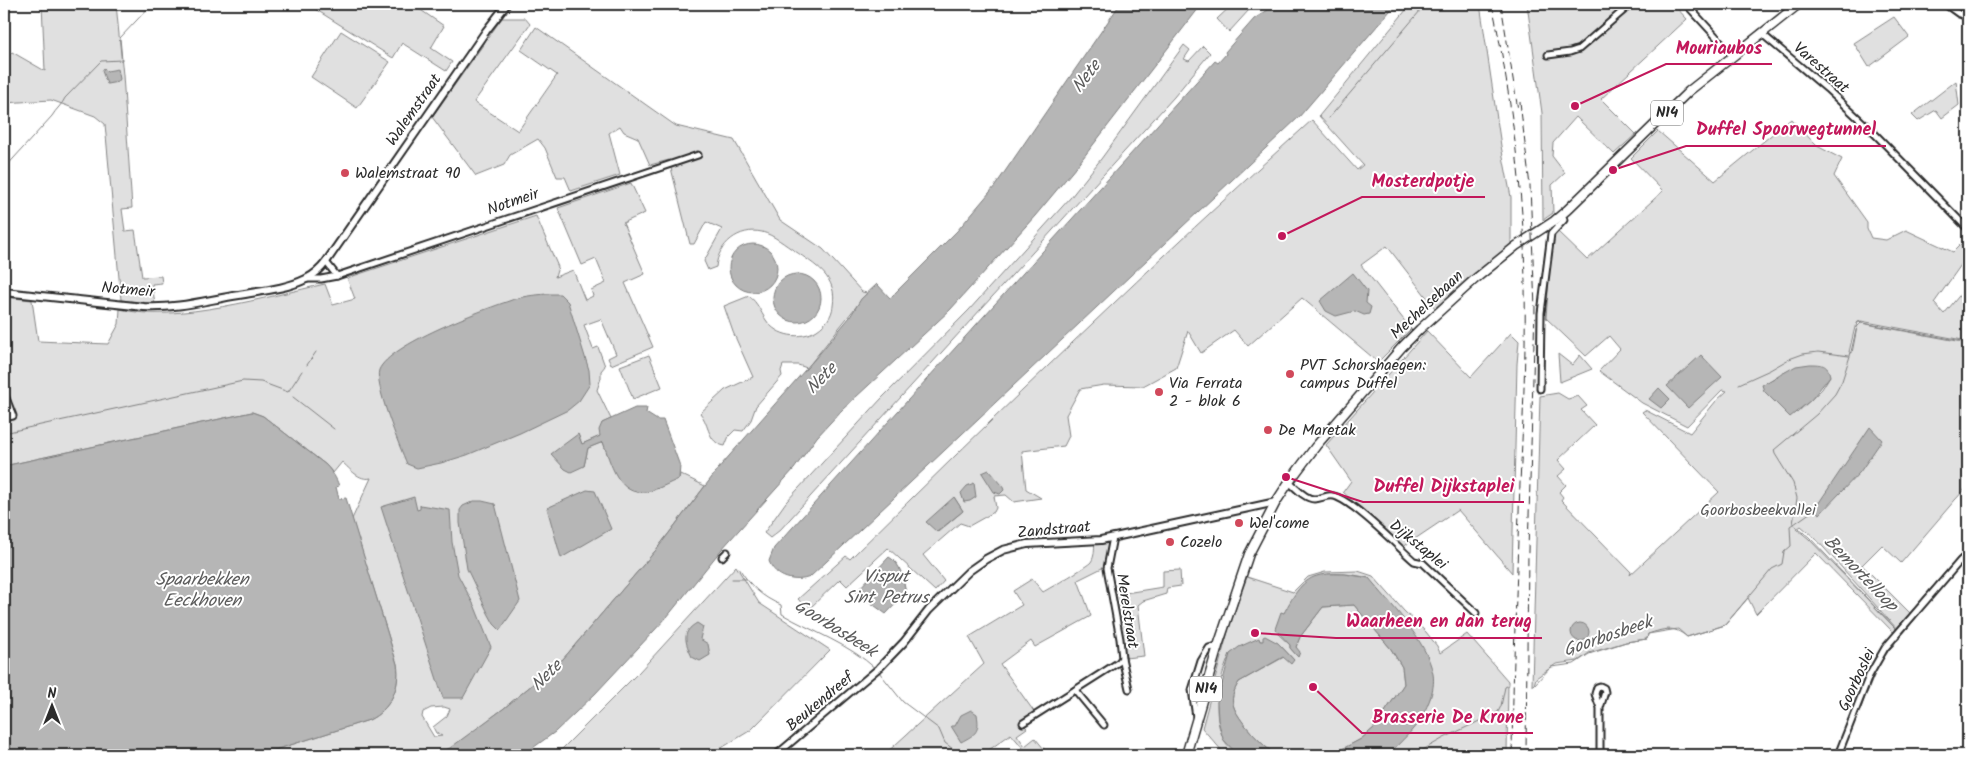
<svg xmlns="http://www.w3.org/2000/svg" width="1972" height="759" font-family="Kalam,sans-serif">
<style>
.green{fill:#e0e0e0;stroke:#868686;fill-rule:evenodd}
.water{fill:#b6b6b6;stroke:#7e7e7e}
.lines{fill:none;stroke-linecap:round;stroke-linejoin:round}
.stream{stroke:#7e7e7e;stroke-width:1}
.minor-casing{stroke:#2b2b2b;stroke-width:9}
.tertiary-casing{stroke:#2b2b2b;stroke-width:10}
.primary-casing{stroke:#2b2b2b;stroke-width:11}
.minor{stroke:#fff;stroke-width:5}
.tertiary{stroke:#fff;stroke-width:6}
.primary{stroke:#fff;stroke-width:8}
.rail{stroke:#2b2b2b;stroke-width:1;stroke-dasharray:8 4;stroke-linecap:butt}
.poi-dot{fill:#d1495b;stroke:#fff;stroke-width:2}
.labels{text-anchor:middle;dominant-baseline:central;stroke-width:4;stroke-linejoin:round;paint-order:stroke}
.shield{fill:#fff;stroke:#6b6b6b;stroke-width:1}
.shield-label{font-size:15px;font-weight:bold;fill:#2b2b2b}
.street-label{font-size:16px;fill:#2b2b2b;stroke:#fff}
.poi-label{font-size:16px;fill:#2b2b2b;stroke:#fff;text-anchor:start}
.park-label{font-size:16px;fill:#585858;stroke:#fff}
.water-label{font-size:18px;font-style:italic;fill:#5c5c5c;stroke:#fff}
.leader{fill:none;stroke:#c2185b;stroke-width:2}
.callout-dot{fill:#c2185b;stroke:#fff;stroke-width:2}
.callout-label{font-size:18px;text-anchor:middle;font-weight:bold;fill:#c2185b;stroke:#fff;stroke-width:4;stroke-linejoin:round;paint-order:stroke}
</style>
<rect width="100%" height="100%" fill="#fff"/>
<filter id="ink" filterUnits="userSpaceOnUse"><feTurbulence type="fractalNoise" baseFrequency=".02" numOctaves="2"/><feDisplacementMap in="SourceGraphic" scale="10" xChannelSelector="R" yChannelSelector="G"/><feConvolveMatrix kernelMatrix="1 2 1 2 8 2 1 2 1" color-interpolation-filters="sRGB"/></filter>
<g filter="url(#ink)">
<g class="green">
<path d="M 42,4 L 116,4 L 123,75 L 132,208 L 122,209 L 125,231 L 135,230 L 142,277 L 161,276 L 162,283 L 152,284 L 155,304 L 121,300 L 105,124 L 95,116 L 51,100 L 4,103 L 4,60 L 12,52 L 45,71 Z"/>
<path d="M 307,4 L 412,4 L 444,26 L 431,48 L 452,62 L 446,71 L 402,43 L 393,58 Z"/>
<path d="M 1233,4 L 1259,4 L 1249,10 L 1229,32 L 1217,19 Z"/>
<path d="M 1411,4 L 1480,4 L 1501,146 L 1511,197 L 1511,245 L 1467,279 L 1435,308 L 1387,246 L 1361,265 L 1411,329 L 1378,362 L 1302,298 L 1248,346 L 1234,330 L 1201,353 L 1188,331 L 1176,368 L 1143,386 L 1104,385 L 1080,389 L 1066,415 L 1069,436 L 1064,446 L 1022,451 L 1026,489 L 1041,498 L 1014,502 L 1006,495 L 994,496 L 996,508 L 994,512 L 969,526 L 960,523 L 923,555 L 944,581 L 935,591 L 888,548 L 847,586 L 840,579 L 808,610 L 798,599 L 846,556 L 850,559 C 1001,410 1154,262 1312,120 L 1357,170 L 1363,165 L 1319,116 ZM 954,497 L 963,511 L 938,532 Z"/>
<path d="M 1527,4 L 1673,4 L 1687,19 L 1601,99 L 1636,134 L 1614,154 L 1576,117 L 1553,143 L 1552,156 L 1565,173 L 1552,185 L 1553,213 L 1543,220 L 1542,113 Z"/>
<path d="M 1894,17 L 1909,37 L 1869,67 L 1854,43 Z"/>
<path d="M 502,18 L 525,18 L 530,24 L 474,102 L 518,131 L 557,75 L 521,50 L 536,27 L 676,126 L 734,140 L 780,220 L 823,249 L 862,292 L 867,293 L 807,368 L 798,365 L 783,365 L 781,371 L 782,376 L 756,406 L 751,420 L 743,431 L 735,430 L 729,436 L 725,446 C 707,443 710,425 700,413 L 725,390 L 753,377 L 733,332 L 724,306 L 749,296 C 758,303 760,311 766,320 C 777,337 801,340 817,330 C 826,324 832,316 833,306 C 838,277 815,265 795,251 C 785,245 774,235 762,232 C 739,227 718,244 716,267 L 708,270 L 704,261 L 722,229 L 706,222 L 694,244 L 690,244 L 669,160 L 650,165 L 638,138 L 624,132 L 620,126 L 609,133 L 620,175 L 571,191 L 565,177 L 557,177 L 545,148 L 538,139 L 510,155 L 504,165 L 476,176 L 432,117 Z"/>
<path d="M 341,31 L 390,62 L 357,108 L 311,77 Z"/>
<path d="M 1184,45 L 1190,50 L 1184,59 L 1189,61 L 1203,46 L 1210,53 L 1174,97 L 780,530 L 770,538 L 764,533 L 786,502 L 882,398 L 969,310 L 1071,197 L 1101,159 Z"/>
<path d="M 1956,81 L 1959,105 L 1942,118 L 1936,110 L 1918,121 L 1912,115 Z"/>
<path d="M 1791,119 L 1817,146 L 1842,159 L 1834,176 L 1867,222 L 1867,229 L 1871,238 L 1886,240 L 1906,230 L 1953,252 L 1968,237 L 1968,255 L 1934,303 L 1944,314 L 1968,285 L 1968,341 L 1861,321 L 1856,323 L 1849,352 L 1852,353 L 1857,327 L 1861,323 L 1968,343 L 1968,486 L 1955,500 L 1901,563 L 1882,545 L 1862,565 L 1910,613 L 1897,629 L 1815,538 L 1801,526 L 1797,529 L 1809,539 L 1896,629 L 1893,632 L 1816,553 L 1756,614 L 1748,598 L 1725,625 L 1687,637 L 1678,629 L 1648,634 L 1647,639 L 1626,642 L 1589,653 L 1578,661 L 1556,664 L 1536,678 L 1534,685 L 1532,685 L 1540,396 L 1558,393 L 1568,399 L 1578,396 L 1587,406 L 1581,410 L 1595,425 L 1558,460 L 1566,469 L 1558,476 L 1566,485 L 1559,492 L 1563,497 L 1561,500 L 1631,572 L 1630,575 L 1719,492 L 1642,412 L 1645,410 L 1690,433 L 1716,401 L 1727,391 L 1722,390 L 1687,426 L 1642,403 L 1599,371 L 1620,349 L 1609,336 L 1586,356 L 1546,318 L 1552,237 L 1556,230 L 1587,260 L 1663,191 L 1631,158 L 1658,131 L 1715,181 ZM 1783,372 L 1830,376 L 1822,389 L 1797,413 L 1762,386 Z"/>
<path d="M 631,183 L 645,213 L 623,223 L 645,274 L 625,283 L 653,347 L 611,365 L 608,358 L 616,354 L 601,319 L 584,325 L 593,349 L 598,347 L 605,366 L 601,371 L 601,378 L 597,390 L 611,419 L 602,423 L 601,436 L 582,444 L 578,434 L 584,466 L 588,448 L 603,442 L 610,461 L 679,479 L 680,474 L 705,486 L 656,550 L 563,659 L 503,709 L 450,749 L 434,755 L 259,755 L 369,720 C 390,710 401,687 397,664 L 352,519 L 371,478 C 359,481 350,469 342,462 L 333,473 L 326,465 L 263,416 L 252,412 L 4,466 L 4,398 L 11,415 L 15,412 L 4,384 L 4,297 L 32,300 L 38,341 L 108,344 L 119,324 L 120,309 C 176,324 269,296 325,284 L 333,305 L 355,299 L 347,278 L 536,216 L 558,267 L 555,277 L 573,270 L 585,300 L 593,296 L 591,290 L 606,283 L 596,259 L 582,265 L 558,208 ZM 444,707 L 450,709 L 447,716 L 433,727 L 436,733 L 442,736 L 434,737 L 422,717 L 423,712 L 431,708 Z"/>
<path d="M 1427,331 L 1471,377 L 1511,333 L 1519,341 L 1517,364 L 1512,573 L 1458,510 L 1403,547 L 1343,492 L 1351,481 L 1326,445 Z"/>
<path d="M 1558,354 L 1572,365 L 1580,355 L 1592,369 L 1560,382 Z"/>
<path d="M 649,355 L 662,387 L 633,399 L 620,366 Z"/>
<path d="M 1095,542 L 1110,542 L 1106,566 L 1078,580 L 1091,616 L 1035,647 L 1031,641 L 1000,664 L 1035,713 L 1021,722 L 1027,728 L 1017,735 L 1025,746 L 1035,738 L 1049,755 L 1029,755 L 1011,734 L 982,755 L 884,755 L 984,664 L 969,637 L 1022,605 L 1013,591 L 1032,579 L 1043,592 C 1050,588 1088,566 1091,562 C 1095,556 1094,549 1095,542 Z"/>
<path d="M 736,566 L 759,603 L 830,650 L 751,730 L 710,755 L 556,755 L 639,672 Z"/>
<path d="M 1180,570 L 1181,586 L 1167,588 L 1166,594 L 1143,601 L 1138,605 L 1144,656 L 1125,658 L 1113,595 L 1163,587 L 1163,571 Z"/>
<path d="M 1358,571 L 1373,576 L 1404,611 L 1426,632 L 1437,646 L 1440,653 L 1467,634 L 1508,681 L 1507,755 L 1388,755 L 1417,724 L 1430,698 L 1369,578 C 1325,568 1305,573 1284,614 L 1281,613 L 1278,634 L 1290,645 L 1290,648 L 1298,657 L 1296,647 L 1300,637 L 1323,607 L 1354,605 L 1391,649 L 1402,667 L 1404,684 L 1374,728 L 1361,739 L 1331,755 L 1276,755 C 1264,747 1236,719 1233,704 C 1231,697 1235,688 1239,682 L 1284,657 L 1294,660 L 1278,643 L 1260,641 L 1259,639 L 1230,654 C 1219,680 1211,710 1223,738 C 1225,744 1233,750 1238,755 L 1221,755 L 1223,752 L 1202,728 L 1230,624 L 1247,577 L 1293,592 L 1308,577 L 1325,572 Z"/>
</g>
<g class="water">
<path d="M 1120,4 L 1202,4 L 1076,167 L 1035,216 L 950,310 L 842,410 L 817,437 L 794,469 L 721,550 L 667,617 L 595,694 L 555,732 L 523,755 L 434,755 L 450,748 L 503,709 L 563,659 L 656,550 L 722,464 L 820,353 L 850,317 L 861,299 L 877,284 L 890,298 L 957,231 L 995,186 Z"/>
<path d="M 1277,4 L 1396,4 L 1299,117 L 810,577 C 795,583 775,578 769,561 L 774,548 L 1215,61 L 1218,63 L 1226,54 L 1225,52 L 1254,19 Z"/>
<path d="M 104,68 L 107,71 L 118,69 L 120,79 L 118,82 L 107,84 L 102,71 Z"/>
<circle cx="753" cy="268" r="24"/>
<path d="M 1353,273 L 1367,291 L 1366,303 L 1371,307 L 1369,314 L 1364,315 L 1355,311 L 1336,316 L 1326,311 L 1320,301 Z"/>
<circle cx="797" cy="298" r="24"/>
<path d="M 547,294 L 560,294 L 568,302 L 589,370 L 590,384 L 579,401 L 568,410 L 520,433 L 467,455 L 441,463 L 417,468 L 407,464 C 400,447 374,385 379,370 C 390,344 482,310 509,301 C 521,296 535,295 547,294 Z"/>
<path d="M 1701,355 L 1722,377 L 1688,408 L 1667,386 Z"/>
<path d="M 1810,364 C 1821,364 1828,364 1830,376 L 1811,400 L 1790,417 L 1764,391 L 1762,385 L 1796,366 Z"/>
<path d="M 1659,388 L 1670,399 L 1661,408 L 1649,399 Z"/>
<path d="M 635,408 L 647,408 L 646,413 L 657,420 L 663,420 L 680,466 L 679,479 C 669,483 657,490 646,492 C 618,497 610,461 603,442 L 588,448 L 584,466 L 571,472 L 565,469 L 551,454 L 578,434 L 582,444 L 600,436 L 599,430 L 602,423 Z"/>
<path d="M 252,412 L 263,416 L 326,465 C 332,472 336,477 339,486 L 336,487 L 339,499 L 346,498 L 397,664 C 401,687 390,710 369,720 L 259,755 L 4,755 L 4,466 Z"/>
<path d="M 1870,427 L 1882,440 L 1860,472 L 1820,514 L 1814,510 Z"/>
<path d="M 989,470 L 1002,485 L 1004,490 L 1000,494 L 994,492 L 982,473 Z"/>
<path d="M 974,483 L 976,497 L 970,501 L 964,502 L 961,493 L 967,486 Z"/>
<path d="M 587,490 L 595,491 L 611,529 L 561,558 L 547,508 Z"/>
<path d="M 414,497 L 417,510 L 420,509 L 420,505 L 450,510 L 452,542 L 458,575 L 475,607 L 491,647 L 463,698 L 443,698 L 381,507 Z"/>
<path d="M 954,497 L 963,511 L 937,532 L 926,522 Z"/>
<path d="M 474,501 L 482,501 L 495,504 L 520,601 L 500,630 L 494,624 L 488,613 L 467,569 L 460,523 L 460,510 L 463,506 Z"/>
<path d="M 889,557 C 902,564 903,580 906,593 L 886,614 L 856,592 Z"/>
<path d="M 1345,574 L 1369,578 C 1390,604 1427,640 1433,674 C 1436,690 1426,711 1417,724 C 1409,735 1397,745 1388,755 L 1331,755 L 1361,739 L 1374,728 L 1404,684 L 1402,667 L 1391,649 L 1354,605 L 1323,607 L 1300,637 L 1296,647 L 1300,652 L 1298,657 L 1290,648 L 1290,645 L 1275,629 L 1281,612 L 1284,613 C 1291,600 1301,580 1317,576 C 1326,573 1336,574 1345,574 Z"/>
<path d="M 697,623 L 703,627 L 700,639 L 708,644 L 710,655 L 700,661 L 692,657 C 685,642 681,632 697,623 Z"/>
<circle cx="1580" cy="632" r="9"/>
<path d="M 1265,636 L 1278,643 L 1294,660 L 1291,664 L 1283,657 L 1239,682 C 1235,688 1231,697 1233,704 C 1236,719 1264,747 1276,755 L 1238,755 L 1223,739 L 1218,720 L 1217,702 L 1230,654 L 1239,647 L 1259,638 L 1260,641 L 1263,641 L 1263,637 Z"/>
<path d="M 971,710 L 977,714 C 980,732 976,734 961,742 L 951,726 L 955,726 L 961,715 Z"/>
</g>
<g class="lines">
<g class="stream">
<path d="M 1329,118 L 1426,4"/>
<path d="M 4,169 L 52,116 C 56,109 62,105 65,98 L 101,61 L 122,60 L 120,38 L 152,4"/>
<path d="M 307,365 L 316,352"/>
<path d="M 1739,384 L 1770,370 L 1789,359 L 1803,354 L 1818,352 L 1849,356"/>
<path d="M 293,397 L 334,429"/>
<path d="M 4,433 L 243,381 L 261,382 L 288,392 L 302,371"/>
<path d="M 1794,524 L 1814,510"/>
<path d="M 1794,525 L 1809,537 L 1896,629 L 1960,555 L 1968,550"/>
<path d="M 739,568 C 750,586 762,597 781,605 L 782,614 C 813,632 849,644 876,669"/>
<path d="M 732,579 L 746,579"/>
<path d="M 1902,635 L 1926,606"/>
<path d="M 1897,641 L 1900,638"/>
<path d="M 1890,649 L 1895,644"/>
<path d="M 1875,657 L 1896,630"/>
<path d="M 1882,659 L 1888,652"/>
<path d="M 879,672 L 903,702 L 939,729 L 945,743 L 961,755"/>
<path d="M 1534,685 L 1551,667 L 1574,664 L 1589,654 L 1626,642 L 1647,639 L 1648,634 C 1664,629 1673,625 1687,637 L 1725,625 L 1772,569 L 1782,564 L 1784,552 L 1791,546 L 1790,526 L 1793,524 L 1797,498 L 1793,483 L 1775,454 L 1774,450 L 1817,414 L 1835,394 L 1842,381 L 1850,356 L 1858,322 L 1968,342"/>
<path d="M 1867,693 L 1879,664"/>
<path d="M 1860,711 L 1865,697"/>
<path d="M 1417,755 L 1421,751 L 1444,738 L 1498,712 L 1501,706 L 1505,687 L 1509,685"/>
</g>
<defs>
<g id="minor">
<path d="M 1686,4 L 1733,55"/>
<path d="M 1945,4 L 1959,14 L 1968,17"/>
<path d="M 1761,33 L 1827,89 L 1872,131 L 1968,229"/>
<path d="M 1548,55 L 1570,52 L 1579,49 L 1631,4"/>
<path d="M 326,262 L 337,276"/>
<path d="M 307,279 L 321,279 L 337,276 L 698,155"/>
<path d="M 1540,389 L 1541,313 L 1551,234 L 1564,220 L 1562,214"/>
<path d="M 4,393 L 13,416 L 4,418"/>
<path d="M 1289,482 C 1295,487 1305,499 1314,499 C 1322,499 1329,493 1337,497 C 1358,506 1395,544 1414,561 L 1423,563 L 1476,613"/>
<path d="M 722,557 L 727,552"/>
<path d="M 1122,658 L 1129,689"/>
<path d="M 1196,717 L 1192,690 L 1201,661 L 1209,648 L 1218,646"/>
<path d="M 1023,723 L 1075,690"/>
<path d="M 1104,725 L 1075,690 L 1119,662 L 1122,658 L 1120,639 L 1107,568 L 1113,537"/>
<path d="M 776,755 L 880,667"/>
<path d="M 1600,755 L 1600,708 L 1605,692 L 1604,688 L 1600,686 L 1597,687 L 1595,694 L 1600,708"/>
<path d="M 1838,755 L 1869,676 L 1885,648 L 1960,561 L 1968,554"/>
</g>
<g id="tertiary">
<path d="M 4,292 L 144,307 C 177,309 207,300 239,295 C 261,291 286,289 306,279 C 314,275 321,269 326,262 L 486,31 L 507,4"/>
<path d="M 880,667 L 904,642 L 929,610 L 969,571 L 986,559 L 1003,550 L 1027,544 L 1101,540 L 1276,502"/>
</g>
<path id="primary" d="M 1186,755 L 1218,646 L 1249,554 L 1276,502 L 1289,482 L 1316,446 L 1402,347 L 1420,329 L 1474,280 L 1516,246 L 1554,221 L 1567,210 L 1689,91 L 1799,4"/>
</defs>
<use href="#minor" class="minor-casing"/>
<use href="#tertiary" class="tertiary-casing"/>
<use href="#primary" class="primary-casing"/>
<use href="#minor" class="minor"/>
<use href="#tertiary" class="tertiary"/>
<use href="#primary" class="primary"/>
<g class="rail">
<path d="M 1492,4 C 1509,84 1520,166 1524,248 C 1527,326 1524,404 1520,483 C 1517,573 1513,664 1512,755"/>
<path d="M 1501,4 L 1518,110"/>
<path d="M 1520,102 L 1530,186 L 1535,308 L 1528,551 L 1526,755"/>
</g>
</g>
</g>
<g class="poi-dot">
<circle cx="345" cy="173" r="5"/>
<circle cx="1290" cy="374" r="5"/>
<circle cx="1159" cy="392" r="5"/>
<circle cx="1268" cy="430" r="5"/>
<circle cx="1239" cy="523" r="5"/>
<circle cx="1170" cy="542" r="5"/>
</g>
<g class="labels">
<g class="shield">
<rect x="1651" y="100.5" width="32" height="25" rx="4"/>
<rect x="1190" y="676.5" width="32" height="25" rx="4"/>
</g>
<g class="shield-label">
<text x="1667" y="113">N14</text>
<text x="1206" y="689">N14</text>
</g>
<g class="street-label">
<text transform="translate(1821 68) rotate(41)">Varestraat</text>
<text transform="translate(414 110) rotate(-55)">Walemstraat</text>
<text transform="translate(513 202) rotate(-19)">Notmeir</text>
<text transform="translate(128 290) rotate(5)">Notmeir</text>
<text transform="translate(1427 305) rotate(-43)">Mechelsebaan</text>
<text transform="translate(1054 530) rotate(-5)">Zandstraat</text>
<text transform="translate(1418 545) rotate(39)">Dijkstaplei</text>
<text transform="translate(1127 611) rotate(81)">Merelstraat</text>
<text transform="translate(1857 680) rotate(-65)">Goorboslei</text>
<text transform="translate(820 702) rotate(-40)">Beukendreef</text>
</g>
<g class="poi-label">
<text x="355" y="173">Walemstraat 90</text>
<text x="1300" y="365">PVT Schorshaegen:<tspan x="1300" dy="18">campus Duffel</tspan></text>
<text x="1169" y="383">Via Ferrata<tspan x="1169" dy="18">2 - blok 6</tspan></text>
<text x="1278" y="430">De Maretak</text>
<text x="1249" y="523">Wel'come</text>
<text x="1180" y="542">Cozelo</text>
</g>
<g class="park-label">
<text x="1758" y="510">Goorbosbeekvallei</text>
</g>
<g class="water-label">
<text transform="translate(1087 77) rotate(-53)">Nete</text>
<text transform="translate(822 379) rotate(-46)">Nete</text>
<text transform="translate(1860 574) rotate(46)">Bemortelloop</text>
<text x="886" y="577">Visput<tspan x="886" dy="21">Sint Petrus</tspan></text>
<text x="202" y="580">Spaarbekken<tspan x="202" dy="21">Eeckhoven</tspan></text>
<text transform="translate(835 629) rotate(32)">Goorbosbeek</text>
<text transform="translate(1608 637) rotate(-19)">Goorbosbeek</text>
<text transform="translate(547 676) rotate(-45)">Nete</text>
</g>
</g>
<path class="leader" d="M1575 106L1666 64H1772M1613 170L1686 146H1886M1282 236L1362 197H1485M1286 477L1363 502H1524M1255 633L1336 638H1542M1313 687L1362 733H1533"/>
<g class="callout-dot">
<circle cx="1575" cy="106" r="5"/>
<circle cx="1613" cy="170" r="5"/>
<circle cx="1282" cy="236" r="5"/>
<circle cx="1286" cy="477" r="5"/>
<circle cx="1255" cy="633" r="5"/>
<circle cx="1313" cy="687" r="5"/>
</g>
<g class="callout-label">
<text x="1719" y="54">Mouriaubos</text>
<text x="1786" y="135">Duffel Spoorwegtunnel</text>
<text x="1423" y="187">Mosterdpotje</text>
<text x="1444" y="492">Duffel Dijkstaplei</text>
<text x="1439" y="627">Waarheen en dan terug</text>
<text x="1448" y="723">Brasserie De Krone</text>
</g>
<rect width="1972" height="759" fill="none" stroke="#fff" stroke-width="20"/>
<rect x="10" y="10" width="1952" height="739" fill="none" stroke="#2b2b2b" stroke-width="2" filter="url(#ink)"/>
<g transform="translate(52 706)" stroke="#ffffff" stroke-width="4" paint-order="stroke">
<path d="M0-4L9 19L0 12L-9 19Z" fill="#2b2b2b"/>
<text y="-8" font-size="14" font-weight="bold" text-anchor="middle" fill="#2b2b2b">N</text>
</g>
</svg>
